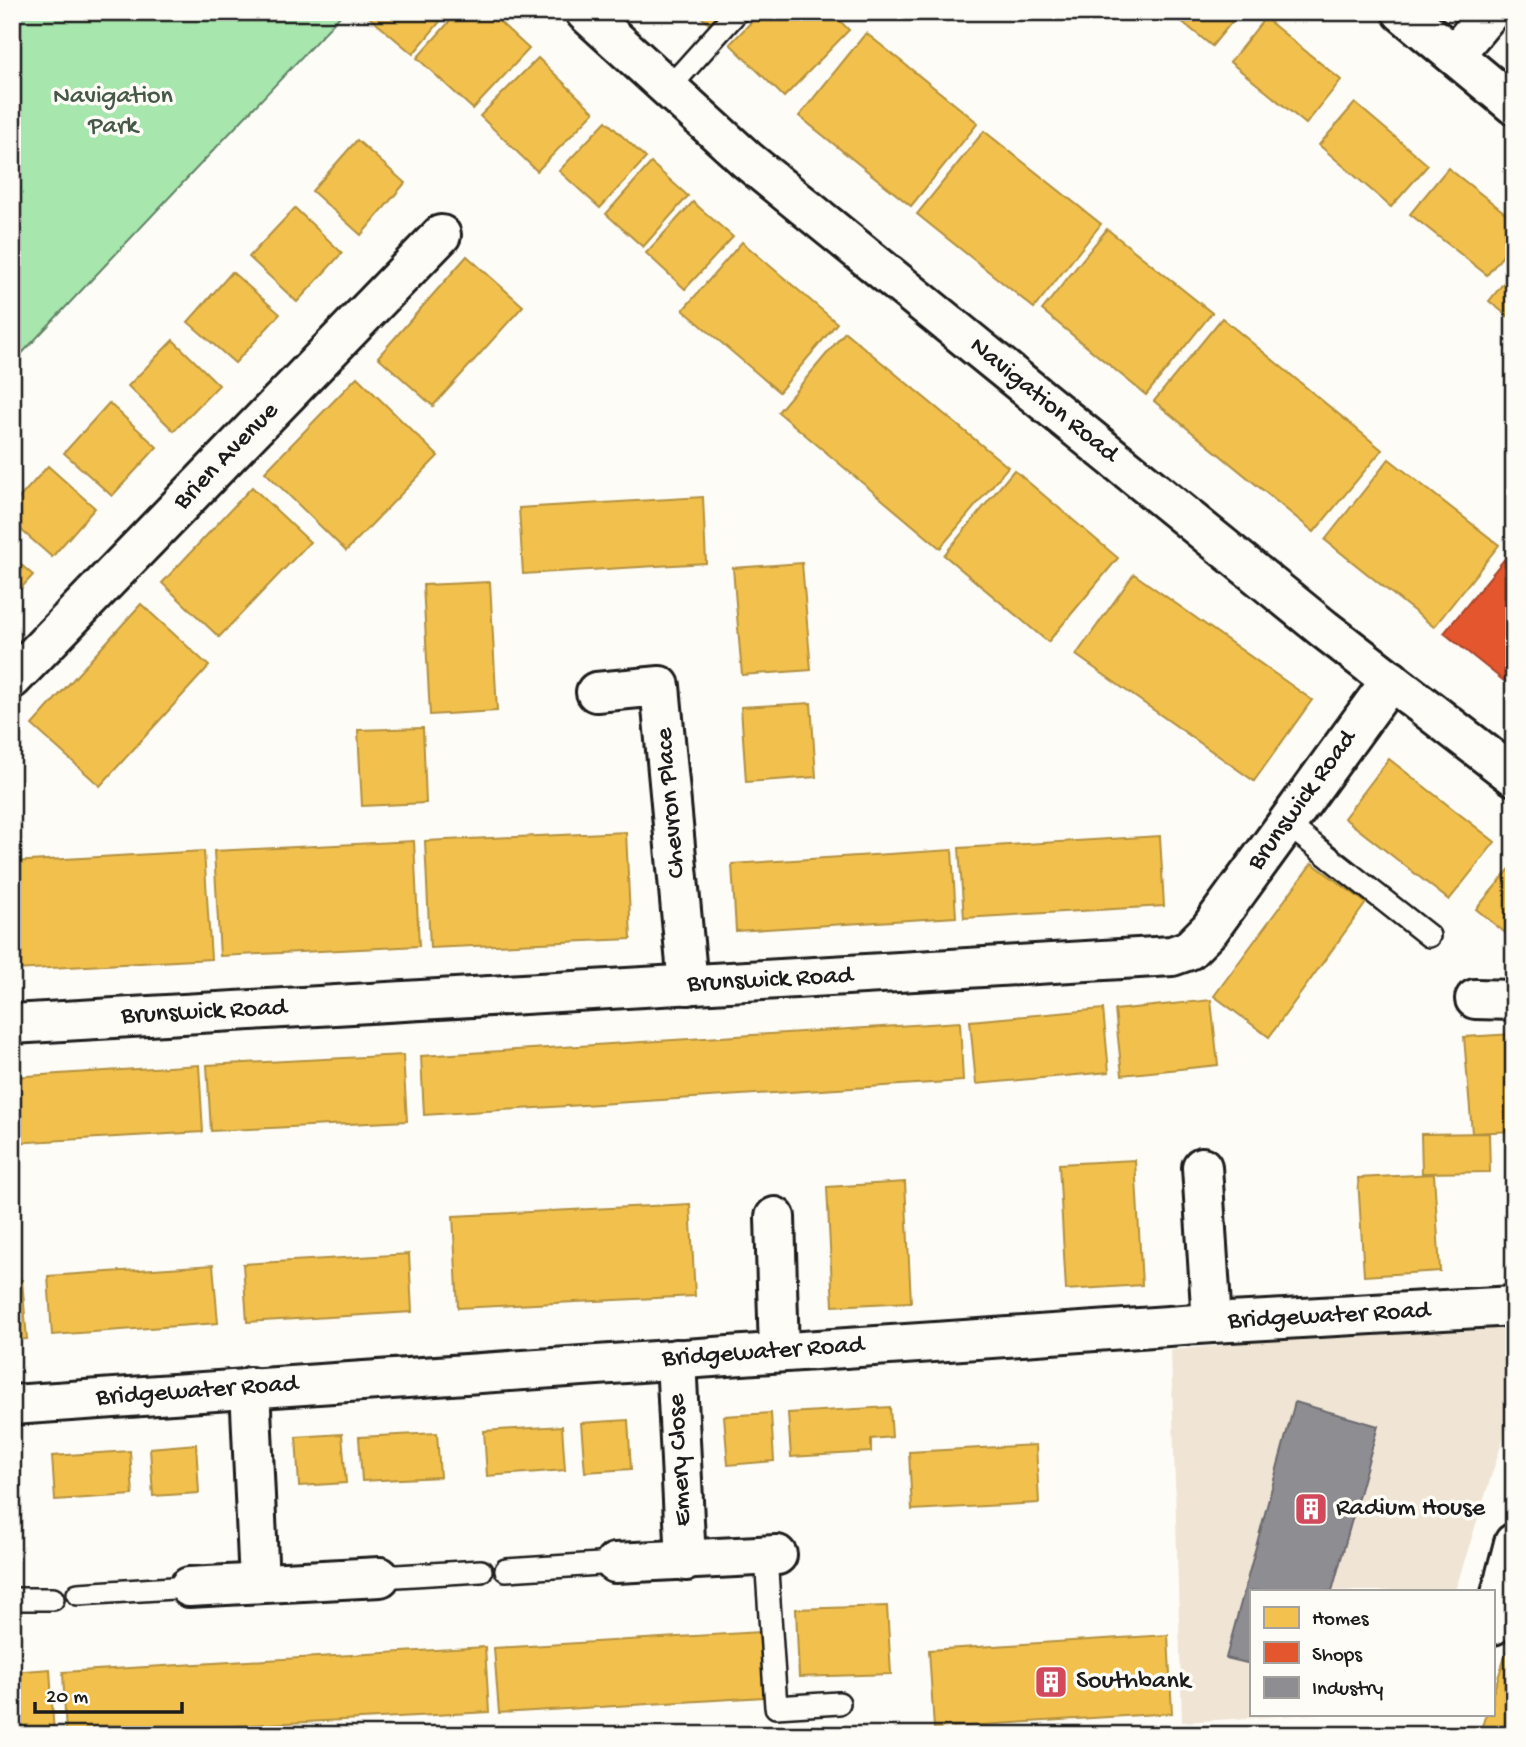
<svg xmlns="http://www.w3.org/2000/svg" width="1526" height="1747" font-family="'Gochi Hand',sans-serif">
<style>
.built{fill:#f0e4d4}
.green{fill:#a7e6ad;stroke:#628164;stroke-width:2}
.homes{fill:#f2c14e;stroke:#b2903f;stroke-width:2}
.shops{fill:#e4572e;stroke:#a84529;stroke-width:2}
.industry{fill:#8d8d92;stroke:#6b6b6f;stroke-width:2}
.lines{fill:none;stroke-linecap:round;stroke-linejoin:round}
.service-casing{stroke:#1c1c1c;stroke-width:26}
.minor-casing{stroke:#1c1c1c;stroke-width:44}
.service{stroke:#fdfcf7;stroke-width:21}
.minor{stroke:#fdfcf7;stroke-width:38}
.labels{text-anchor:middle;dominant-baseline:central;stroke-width:7;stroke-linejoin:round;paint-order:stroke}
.park-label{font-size:26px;fill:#465948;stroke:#fdfcf7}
.street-label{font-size:26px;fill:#1c1c1c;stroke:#fdfcf7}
.poi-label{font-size:26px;fill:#1c1c1c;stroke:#fdfcf7;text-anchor:start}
</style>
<rect width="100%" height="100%" fill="#fdfcf7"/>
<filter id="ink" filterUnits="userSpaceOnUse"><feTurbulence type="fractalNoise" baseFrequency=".0143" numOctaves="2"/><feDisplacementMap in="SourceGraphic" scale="14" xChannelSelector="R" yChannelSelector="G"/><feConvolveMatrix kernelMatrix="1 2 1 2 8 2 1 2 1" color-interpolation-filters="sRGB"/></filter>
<g filter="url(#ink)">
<path class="built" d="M 1501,1329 L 1514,1336 L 1514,1404 L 1455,1591 L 1251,1591 L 1251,1714 L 1320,1714 L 1182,1722 L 1171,1350 L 1391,1330 Z"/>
<path class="green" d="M 12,12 L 344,12 L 12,364 Z"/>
<g class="homes">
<path d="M 363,12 L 448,12 L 413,54 Z"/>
<path d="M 458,12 L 489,12 L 529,49 L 473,109 L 417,58 Z"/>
<path d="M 696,12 L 720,12 L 709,24 Z"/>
<path d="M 761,12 L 831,12 L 849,30 L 784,97 L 730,44 Z"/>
<path d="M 1170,12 L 1240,12 L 1212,46 Z"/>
<path d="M 1265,18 L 1341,80 L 1306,124 L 1230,62 Z"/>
<path d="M 866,33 L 978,123 L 911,206 L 799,116 Z"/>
<path d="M 538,58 L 594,112 L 537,171 L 480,116 Z"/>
<path d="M 1355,103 L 1428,165 L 1391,207 L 1319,145 Z"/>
<path d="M 606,121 L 646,158 L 600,208 L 559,171 Z"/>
<path d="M 984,131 L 1101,224 L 1034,308 L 917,214 Z"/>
<path d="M 357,140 L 405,183 L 361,235 L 312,191 Z"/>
<path d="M 651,163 L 688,196 L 643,247 L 606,214 Z"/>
<path d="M 1448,168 L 1514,220 L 1514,242 L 1487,275 L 1410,214 Z"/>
<path d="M 693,202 L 733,237 L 685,289 L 646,253 Z"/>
<path d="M 295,208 L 342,253 L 297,302 L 249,257 Z"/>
<path d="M 1107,229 L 1212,313 L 1146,395 L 1042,310 Z"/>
<path d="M 742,242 L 837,323 L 779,392 L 683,310 Z"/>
<path d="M 467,256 L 523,306 L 433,406 L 378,357 Z"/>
<path d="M 1514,270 L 1514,321 L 1489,301 Z"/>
<path d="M 232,272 L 280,314 L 235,363 L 188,322 Z"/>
<path d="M 1222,318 L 1382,450 L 1314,532 L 1154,401 Z"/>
<path d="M 845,332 L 1008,467 L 940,548 L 778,412 Z"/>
<path d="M 173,340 L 219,385 L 174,431 L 128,386 Z"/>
<path d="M 357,377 L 438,456 L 346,551 L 265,472 Z"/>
<path d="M 109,403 L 157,447 L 112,496 L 64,453 Z"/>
<path d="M 1389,459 L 1499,545 L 1434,627 L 1325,540 Z"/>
<path d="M 48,466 L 95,508 L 52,557 L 12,522 L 12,506 Z"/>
<path d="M 1014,470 L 1118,558 L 1048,642 L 944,555 Z"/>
<path d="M 252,487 L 310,542 L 219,637 L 162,583 Z"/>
<path d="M 703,497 L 706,563 L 523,574 L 519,508 Z"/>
<path d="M 12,557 L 33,575 L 12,598 Z"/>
<path d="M 802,563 L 811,670 L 742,675 L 733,568 Z"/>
<path d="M 1134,574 L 1312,700 L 1254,781 L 1076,655 Z"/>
<path d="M 490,582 L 497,711 L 430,715 L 423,585 Z"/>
<path d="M 141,604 L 209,666 L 100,786 L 32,725 Z"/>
<path d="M 811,703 L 816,777 L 746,782 L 741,707 Z"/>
<path d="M 423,728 L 426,803 L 362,806 L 358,730 Z"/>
<path d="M 1389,759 L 1495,842 L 1449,900 L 1344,818 Z"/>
<path d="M 626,832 L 631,939 L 430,948 L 425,841 Z"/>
<path d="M 1160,836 L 1164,906 L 964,918 L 959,848 Z"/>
<path d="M 414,841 L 419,946 L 220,956 L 214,851 Z"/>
<path d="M 952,850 L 956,917 L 736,931 L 732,864 Z"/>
<path d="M 204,851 L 211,959 L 15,970 L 12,862 Z"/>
<path d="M 1312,863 L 1366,903 L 1269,1037 L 1214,996 Z"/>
<path d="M 1514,864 L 1514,940 L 1476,909 Z"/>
<path d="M 1211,1000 L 1218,1065 L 1122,1075 L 1115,1010 Z"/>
<path d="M 1103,1009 L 1109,1072 L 976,1084 L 970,1021 Z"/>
<path d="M 960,1022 L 963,1081 L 424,1115 L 421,1056 Z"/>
<path d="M 1514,1034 L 1514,1131 L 1472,1133 L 1464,1037 Z"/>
<path d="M 403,1055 L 407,1121 L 211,1131 L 207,1065 Z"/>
<path d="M 199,1065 L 203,1132 L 12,1143 L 12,1077 Z"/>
<path d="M 1489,1133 L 1490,1172 L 1422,1173 L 1421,1134 Z"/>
<path d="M 1135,1160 L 1142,1285 L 1066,1290 L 1059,1164 Z"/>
<path d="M 1434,1174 L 1440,1271 L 1364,1276 L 1358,1178 Z"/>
<path d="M 905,1182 L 911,1302 L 833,1306 L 827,1187 Z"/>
<path d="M 690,1204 L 695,1296 L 458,1308 L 453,1216 Z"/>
<path d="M 409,1254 L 412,1312 L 247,1322 L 243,1264 Z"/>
<path d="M 213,1265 L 218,1323 L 52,1335 L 48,1276 Z"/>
<path d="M 22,1280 L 27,1339 L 12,1340 L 12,1281 Z"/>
<path d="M 890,1407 L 892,1437 L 871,1439 L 871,1452 L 791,1457 L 788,1413 Z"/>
<path d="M 771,1413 L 774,1461 L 728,1465 L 724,1416 Z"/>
<path d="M 628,1420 L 631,1469 L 585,1472 L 581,1423 Z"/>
<path d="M 562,1426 L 565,1470 L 487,1476 L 484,1431 Z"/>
<path d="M 437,1433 L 440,1477 L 362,1481 L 359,1437 Z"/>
<path d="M 342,1434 L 346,1483 L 299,1486 L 296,1437 Z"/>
<path d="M 196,1444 L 199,1493 L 153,1496 L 150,1448 Z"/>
<path d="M 1036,1445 L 1039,1503 L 912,1510 L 909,1452 Z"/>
<path d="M 130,1451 L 133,1495 L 55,1500 L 52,1456 Z"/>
<path d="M 887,1606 L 891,1674 L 799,1677 L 796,1609 Z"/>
<path d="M 1514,1630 L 1514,1729 L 1480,1732 L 1486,1714 L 1493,1714 L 1493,1693 Z"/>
<path d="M 760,1632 L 764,1697 L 499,1713 L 494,1648 Z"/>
<path d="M 1168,1635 L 1172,1713 L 934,1728 L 929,1650 Z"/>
<path d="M 485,1647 L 489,1712 L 66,1735 L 63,1672 Z"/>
<path d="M 50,1669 L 54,1735 L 12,1735 L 12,1672 Z"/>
</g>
<path class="shops" d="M 1511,551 L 1514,553 L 1514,689 L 1444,633 Z"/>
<path class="industry" d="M 1295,1402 L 1378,1426 L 1332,1591 L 1251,1591 L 1251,1664 L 1226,1658 Z"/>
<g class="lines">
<defs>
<g id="service">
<path d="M 667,90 L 737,12"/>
<path d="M 1287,824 L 1429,936"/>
<path d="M 766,1556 L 776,1707 L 839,1703"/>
<path d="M 506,1570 L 615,1563"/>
<path d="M 380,1577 L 481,1571"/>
<path d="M 78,1594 L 189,1587"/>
<path d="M 12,1599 L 53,1599"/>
</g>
<g id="minor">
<path d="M 585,12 L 747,160 L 1324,629 L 1514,776"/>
<path d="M 1402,12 L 1514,105"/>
<path d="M 1454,55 L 1490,12"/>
<path d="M 12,679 L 441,235"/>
<path d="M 596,692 L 660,686 L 688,985"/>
<path d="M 1475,999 L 1514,1000"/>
<path d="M 12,1024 L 1172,956 L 1189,950 L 1210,929 L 1391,680"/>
<path d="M 1202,1167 L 1212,1323"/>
<path d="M 775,1217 L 779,1352"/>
<path d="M 676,1359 L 686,1561"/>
<path d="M 250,1387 L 259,1583"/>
<path d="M 12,1405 L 1212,1323 L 1514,1306"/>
<path d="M 615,1563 L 777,1555"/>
<path d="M 189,1587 L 380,1577"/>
<path d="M 1493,1625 L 1514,1543"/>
</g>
</defs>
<use href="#service" class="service-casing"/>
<use href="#minor" class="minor-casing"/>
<use href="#service" class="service"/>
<use href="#minor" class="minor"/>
</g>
</g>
<defs>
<symbol id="building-square" viewBox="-11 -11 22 22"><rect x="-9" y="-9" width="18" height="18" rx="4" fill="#d1495b" stroke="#fdfcf7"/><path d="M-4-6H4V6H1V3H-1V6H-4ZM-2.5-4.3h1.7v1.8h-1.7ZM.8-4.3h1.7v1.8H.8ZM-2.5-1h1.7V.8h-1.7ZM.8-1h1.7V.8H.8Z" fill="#fff"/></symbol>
</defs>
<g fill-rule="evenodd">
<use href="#building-square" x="1292" y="1490" width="38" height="38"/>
<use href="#building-square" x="1032" y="1663" width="38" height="38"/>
</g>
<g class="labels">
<g class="park-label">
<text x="113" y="97">Navigation<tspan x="113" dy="30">Park</tspan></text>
</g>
<g class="street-label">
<text transform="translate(1043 401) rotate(39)">Navigation Road</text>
<text transform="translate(227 457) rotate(-46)">Brien Avenue</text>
<text transform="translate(1303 801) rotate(-54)">Brunswick Road</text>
<text transform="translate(672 803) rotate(-95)">Chevron Place</text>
<text transform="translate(770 981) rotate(-3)">Brunswick Road</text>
<text transform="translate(204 1013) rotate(-3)">Brunswick Road</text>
<text transform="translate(1329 1317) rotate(-3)">Bridgewater Road</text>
<text transform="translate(763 1353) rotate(-4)">Bridgewater Road</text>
<text transform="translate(197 1392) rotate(-4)">Bridgewater Road</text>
<text transform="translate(681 1460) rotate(-93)">Emery Close</text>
</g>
<g class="poi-label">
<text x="1336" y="1509">Radium House</text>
<text x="1076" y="1682">Southbank</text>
</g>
</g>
<rect width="1526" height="1747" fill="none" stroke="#fdfcf7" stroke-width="42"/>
<rect x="21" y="21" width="1484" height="1705" fill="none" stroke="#1c1c1c" stroke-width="2.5" filter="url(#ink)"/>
<rect x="1250" y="1590" width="245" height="126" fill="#fdfcf7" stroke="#a3a29f" stroke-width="2"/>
<rect x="1264" y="1607" width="35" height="21" fill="#f2c14e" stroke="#a3a29f" stroke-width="2"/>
<text x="1312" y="1624" font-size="21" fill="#1c1c1c">Homes</text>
<rect x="1264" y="1642" width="35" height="21" fill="#e4572e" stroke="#a3a29f" stroke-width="2"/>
<text x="1312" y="1660" font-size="21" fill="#1c1c1c">Shops</text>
<rect x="1264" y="1677" width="35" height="21" fill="#8d8d92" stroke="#a3a29f" stroke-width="2"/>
<text x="1312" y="1694" font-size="21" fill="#1c1c1c">Industry</text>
<path d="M35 1702v10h147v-10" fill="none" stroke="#1c1c1c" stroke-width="3.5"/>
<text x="46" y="1702" font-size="21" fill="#1c1c1c" stroke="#fdfcf7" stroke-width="5" paint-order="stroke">20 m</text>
</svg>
